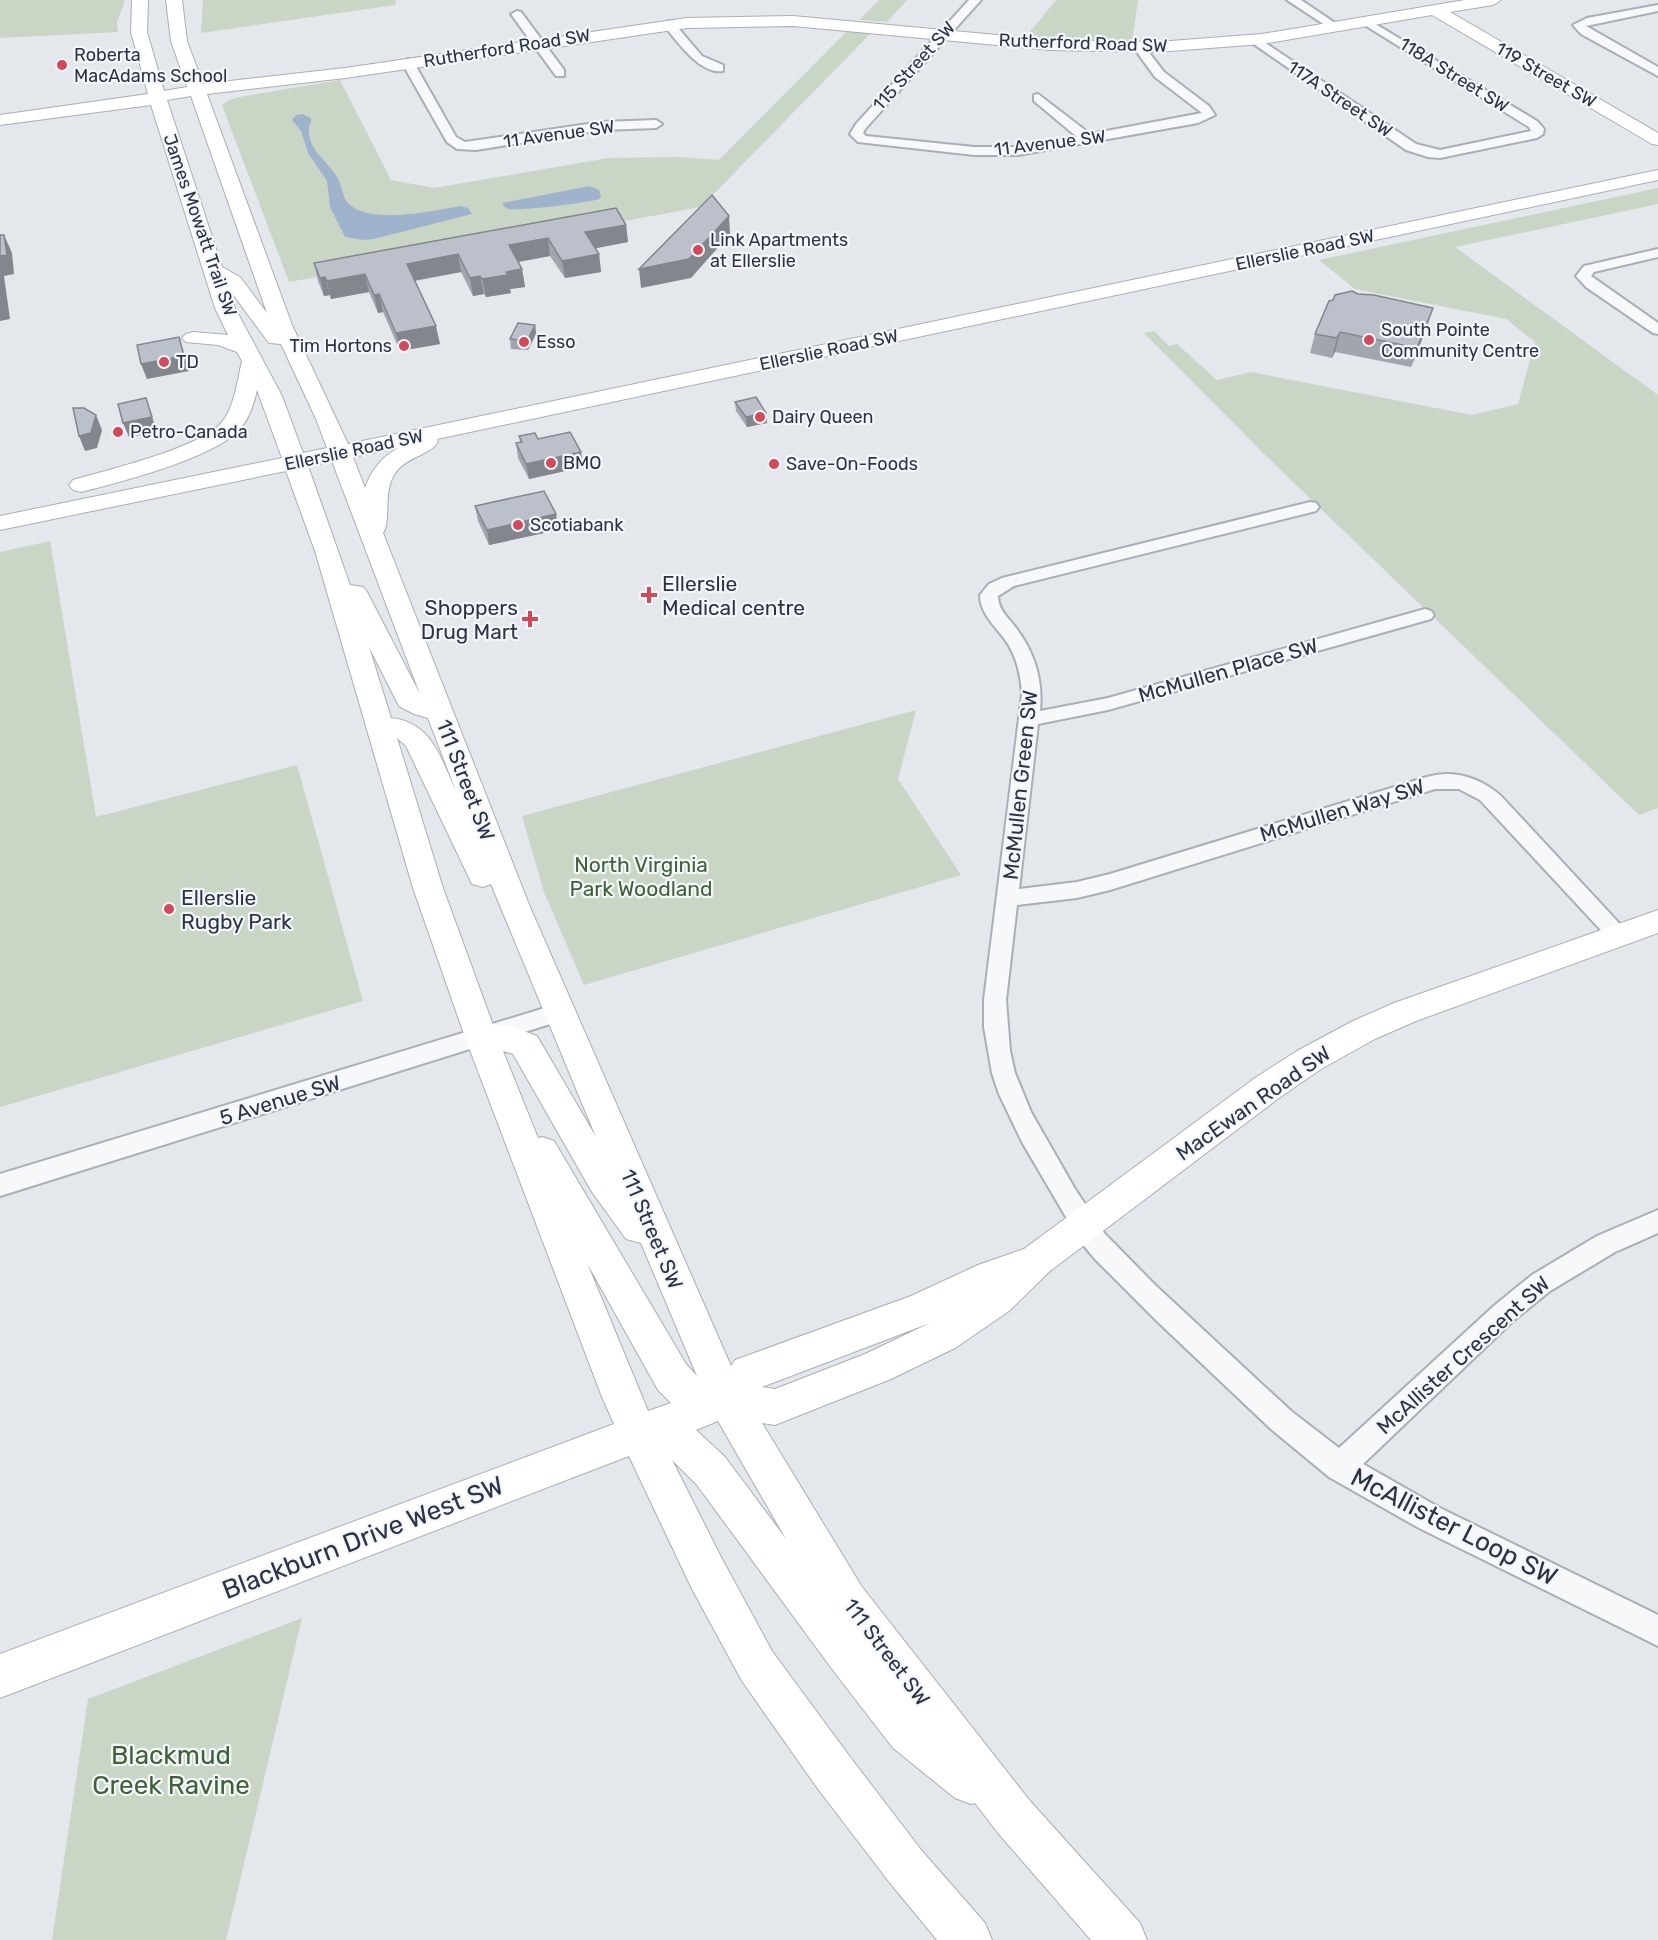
<svg xmlns="http://www.w3.org/2000/svg" width="1658" height="1940" font-family="Rubik,sans-serif">
<style>
.green{fill:#c9d6c5}
.water{fill:#9fb4cc}
.lines{fill:none;stroke-linecap:round;stroke-linejoin:round}
.street-casing{stroke:#a9aeb7;stroke-width:4}
.secondary-casing{stroke:#a9aeb7;stroke-width:2}
.street{fill:#f7f8fa;fill-rule:evenodd}
.secondary{fill:#fff;fill-rule:evenodd}
.wall{fill:#a1a5ae}
.shaded-wall{fill:#83868d}
.building{fill:#bbc0ca;stroke:#83868d;stroke-width:1.5}
.poi-dot{fill:#d1495b;stroke:#f4f6f9;stroke-width:2}
.labels{text-anchor:middle;dominant-baseline:central;stroke-width:4.5;stroke-linejoin:round;paint-order:stroke}
.far-street-label{font-size:18px;fill:#2b3445;stroke:#f4f6f9}
.far-poi-label{font-size:18px;fill:#2b3445;stroke:#f4f6f9;text-anchor:start}
.poi-label{font-size:21px;fill:#2b3445;stroke:#f4f6f9;text-anchor:start}
.street-label{font-size:21px;fill:#2b3445;stroke:#f4f6f9}
.park-label{font-size:21px;fill:#3f6138;stroke:#f4f6f9}
.near-street-label{font-size:26px;fill:#2b3445;stroke:#f4f6f9}
.near-park-label{font-size:26px;fill:#3f6138;stroke:#f4f6f9}
</style>
<rect width="100%" height="100%" fill="#e4e7ec"/>
<g class="green">
<path d="M 0,0 L 125,0 L 117,22 L 118,32 L 0,38 Z"/>
<path d="M 203,0 L 396,0 L 395,5 L 201,33 Z"/>
<path d="M 879,0 L 907,0 L 887,22 L 859,20 Z"/>
<path d="M 1056,0 L 1138,0 L 1132,42 L 1025,38 Z"/>
<path d="M 847,31 L 871,33 L 701,207 L 289,282 L 222,105 L 229,100 L 239,97 L 340,80 L 391,180 L 434,188 L 609,158 L 676,157 L 719,160 Z"/>
<path d="M 1658,188 L 1658,204 L 1455,247 L 1658,395 L 1658,808 L 1639,815 L 1266,456 L 1144,333 L 1154,331 L 1169,346 L 1177,344 L 1217,380 L 1251,372 L 1472,415 L 1518,404 L 1535,342 L 1506,319 L 1355,289 L 1319,260 Z"/>
<path d="M 50,541 L 96,817 L 297,765 L 363,1001 L 0,1107 L 0,552 Z"/>
<path d="M 916,710 L 898,779 L 961,875 L 584,985 L 544,892 L 522,816 Z"/>
<path d="M 302,1618 L 226,1940 L 52,1940 L 88,1699 Z"/>
</g>
<g class="water">
<path d="M 303,114 L 311,118 C 312,124 308,125 309,131 C 309,151 328,161 337,177 C 342,185 342,196 348,203 C 369,226 435,210 461,206 L 468,208 L 472,214 L 374,239 L 363,240 L 345,237 L 330,207 L 327,181 L 308,153 L 301,131 L 292,120 L 296,115 Z"/>
<path d="M 590,186 L 599,190 L 601,196 L 599,199 C 588,203 519,211 509,209 C 504,207 505,207 502,203 Z"/>
</g>
<g class="lines">
<defs>
<g id="street">
<path d="M 969,0 L 981,0 L 865,129 L 863,133 L 866,136 L 974,147 L 1018,147 L 1077,137 L 1034,101 L 1034,95 L 1038,94 L 1090,134 L 1202,113 L 1155,77 L 1134,48 L 1140,45 L 1144,46 L 1164,72 L 1209,106 L 1215,115 L 1198,123 L 1018,155 L 974,155 L 858,142 L 850,134 L 856,124 Z"/>
<path d="M 1287,0 L 1301,0 L 1341,27 L 1339,29 L 1331,29 Z"/>
<path d="M 1658,5 L 1658,11 L 1586,26 L 1658,67 L 1658,76 L 1581,34 L 1573,25 L 1587,18 Z"/>
<path d="M 517,11 L 521,12 L 564,70 L 564,76 L 556,76 L 511,14 Z"/>
<path d="M 1367,19 L 1537,121 L 1544,129 L 1543,134 L 1537,138 L 1440,158 L 1428,157 L 1406,150 L 1248,40 L 1254,37 L 1258,38 L 1416,144 L 1440,150 L 1531,131 L 1529,127 L 1363,24 L 1361,22 Z"/>
<path d="M 669,21 L 673,22 L 702,56 L 723,65 L 723,71 C 700,75 676,40 663,24 Z"/>
<path d="M 408,59 L 414,63 L 456,137 L 465,142 L 602,122 L 656,120 L 662,124 L 656,128 L 602,130 L 476,150 L 457,149 L 447,142 L 402,63 Z"/>
<path d="M 1658,249 L 1658,257 L 1594,272 L 1591,276 L 1658,323 L 1658,334 L 1653,333 L 1586,287 L 1576,276 L 1584,266 Z"/>
<path d="M 1310,502 L 1316,503 L 1319,507 L 1316,511 L 1014,586 L 998,596 C 998,610 1008,617 1016,628 C 1035,653 1043,680 1040,711 L 1108,698 L 1425,609 L 1431,611 L 1434,615 L 1431,619 L 1108,710 L 1038,724 L 1019,889 L 1077,882 L 1110,874 L 1427,777 C 1455,769 1480,778 1501,796 L 1630,935 L 1627,941 L 1619,943 L 1611,941 L 1480,800 L 1459,789 L 1435,789 L 1110,890 L 1077,898 L 1017,905 L 1006,1000 L 1010,1051 L 1015,1073 L 1031,1112 L 1075,1189 L 1105,1234 L 1155,1285 L 1291,1411 L 1339,1448 L 1495,1305 L 1532,1275 L 1597,1236 L 1658,1210 L 1658,1233 L 1615,1252 L 1550,1291 L 1513,1321 L 1363,1464 L 1440,1508 L 1658,1615 L 1658,1646 L 1419,1528 L 1329,1477 L 1271,1429 L 1159,1323 L 1094,1258 L 1080,1241 L 1022,1142 L 999,1094 L 992,1073 L 984,1027 L 984,1000 L 1022,694 C 1021,676 1017,659 1008,644 C 998,628 980,615 980,595 L 989,584 L 1002,578 Z"/>
<path d="M 558,1004 L 566,1007 L 570,1013 L 566,1019 L 0,1196 L 0,1174 Z"/>
</g>
<path id="secondary" d="M 132,0 L 148,0 L 147,32 L 164,91 L 187,87 L 171,41 L 166,0 L 182,0 L 187,41 L 203,84 L 345,68 L 687,18 L 793,16 L 1050,40 L 1157,42 L 1262,34 L 1465,0 L 1501,0 L 1493,5 L 1450,12 L 1658,133 L 1658,145 L 1652,144 L 1432,15 L 1262,44 L 1157,52 L 1050,50 L 793,26 L 687,28 L 345,78 L 207,94 L 292,325 L 348,444 L 1658,170 L 1658,180 L 437,439 L 438,442 C 429,456 404,457 394,475 C 383,493 391,522 383,533 L 530,907 L 731,1366 L 735,1360 L 911,1296 L 978,1265 L 1024,1249 L 1255,1078 L 1297,1051 L 1353,1021 L 1394,1003 L 1658,910 L 1658,933 L 1416,1021 L 1375,1039 L 1321,1069 L 1279,1098 L 1050,1271 L 1009,1311 L 955,1348 L 891,1379 L 775,1425 L 762,1423 L 862,1587 L 1030,1801 L 1140,1923 L 1147,1940 L 1091,1940 L 998,1833 L 975,1803 L 971,1804 L 955,1798 L 893,1748 L 832,1669 L 697,1485 L 672,1460 L 722,1559 L 772,1651 L 850,1757 L 922,1851 L 985,1923 L 992,1940 L 937,1940 L 890,1883 L 818,1789 L 742,1681 L 692,1589 L 629,1456 L 0,1698 L 0,1654 L 614,1424 L 602,1397 L 465,1037 L 413,888 L 315,551 L 286,471 L 0,530 L 0,516 L 282,458 L 257,390 C 254,404 248,422 237,432 C 209,459 121,482 81,492 L 73,490 L 69,485 L 73,480 C 107,470 201,448 222,422 C 235,406 237,381 242,361 L 237,352 L 218,345 L 186,342 L 182,338 L 186,334 L 193,332 L 228,335 L 215,308 L 151,105 L 0,125 L 0,115 L 148,94 L 131,32 ZM 191,96 L 267,313 L 240,277 L 222,267 L 167,100 ZM 229,289 L 269,343 L 281,344 L 316,419 L 327,448 L 303,453 L 282,396 L 235,308 ZM 398,448 C 382,457 371,470 365,488 L 353,457 ZM 332,461 L 420,694 L 367,592 L 363,587 L 350,585 L 308,466 ZM 369,647 L 399,706 L 414,714 L 428,718 L 456,791 C 440,758 433,723 391,718 ZM 397,738 L 406,746 L 472,884 L 483,887 L 491,884 L 596,1137 L 537,1036 L 507,1025 L 493,1025 L 443,888 ZM 503,1051 L 513,1054 L 592,1192 L 626,1239 L 641,1243 L 697,1376 L 686,1364 L 554,1141 L 542,1137 L 538,1138 ZM 587,1263 L 658,1390 L 671,1403 L 648,1411 ZM 930,1323 L 865,1354 L 775,1389 L 762,1387 ZM 718,1421 L 786,1539 L 725,1457 L 696,1430 Z"/>
</defs>
<use href="#street" class="street-casing"/>
<use href="#secondary" class="secondary-casing"/>
<use href="#street" class="street"/>
<use href="#secondary" class="secondary"/>
</g>
<g class="wall">
<path d="M 626,225 L 628,242 L 595,248 L 599,254 L 601,272 L 565,278 L 550,256 L 518,262 L 522,269 L 525,287 L 510,289 L 511,293 L 486,297 L 484,294 L 473,296 L 461,272 L 415,281 L 440,344 L 400,351 L 383,312 L 378,313 L 369,292 L 331,299 L 330,295 L 324,296 L 318,281 L 314,263 Z"/>
<path d="M 535,325 L 536,334 L 528,350 L 511,349 L 510,339 Z"/>
<path d="M 1427,327 L 1411,367 L 1335,352 L 1332,358 L 1310,353 L 1315,334 Z"/>
<path d="M 735,402 L 766,413 L 767,423 L 747,427 L 736,411 Z"/>
<path d="M 519,436 L 538,439 L 581,452 L 583,467 L 529,479 L 518,458 L 516,443 L 520,442 Z"/>
<path d="M 475,506 L 556,514 L 558,530 L 489,545 L 478,521 Z"/>
</g>
<g class="shaded-wall">
<path d="M 729,216 L 730,234 L 691,278 L 641,288 L 639,269 Z"/>
<path d="M 626,225 L 628,242 L 587,250 L 585,232 Z"/>
<path d="M 4,235 L 12,253 L 14,274 L 4,276 L 10,319 L 0,321 L 0,256 Z"/>
<path d="M 548,238 L 550,256 L 512,263 L 509,245 Z"/>
<path d="M 458,254 L 461,272 L 411,281 L 407,264 Z"/>
<path d="M 599,254 L 601,272 L 565,278 L 562,261 Z"/>
<path d="M 522,269 L 525,287 L 510,289 L 511,293 L 486,297 L 482,279 L 506,272 Z"/>
<path d="M 365,274 L 369,292 L 331,299 L 327,281 Z"/>
<path d="M 480,276 L 484,294 L 473,296 L 470,278 Z"/>
<path d="M 325,277 L 330,295 L 324,296 L 320,278 Z"/>
<path d="M 379,294 L 383,312 L 378,313 L 374,295 Z"/>
<path d="M 1433,308 L 1427,327 L 1411,367 L 1417,348 Z"/>
<path d="M 535,325 L 536,334 L 528,350 L 527,341 Z"/>
<path d="M 436,326 L 440,344 L 400,351 L 396,333 Z"/>
<path d="M 1340,332 L 1335,352 L 1332,358 L 1337,338 Z"/>
<path d="M 179,337 L 189,371 L 147,379 L 141,364 Z"/>
<path d="M 146,398 L 157,432 L 129,437 L 123,423 Z"/>
<path d="M 766,413 L 767,423 L 747,427 L 746,417 Z"/>
<path d="M 96,415 L 102,430 L 97,448 L 85,451 L 79,436 Z"/>
<path d="M 581,452 L 583,467 L 529,479 L 526,464 Z"/>
<path d="M 556,514 L 558,530 L 489,545 L 487,530 Z"/>
</g>
<g class="building">
<path d="M 712,195 L 729,216 L 689,259 L 639,269 Z"/>
<path d="M 616,208 L 626,225 L 585,232 L 599,254 L 562,261 L 548,238 L 509,245 L 522,269 L 506,272 L 508,275 L 482,279 L 480,276 L 470,278 L 458,254 L 407,264 L 436,326 L 396,333 L 379,294 L 374,295 L 365,274 L 327,281 L 325,277 L 320,278 L 314,263 Z"/>
<path d="M 0,235 L 4,235 L 7,255 L 0,256 Z"/>
<path d="M 0,283 L 2,300 L 0,300 Z"/>
<path d="M 1352,291 L 1358,294 L 1374,295 L 1433,308 L 1417,348 L 1340,332 L 1337,338 L 1315,334 L 1329,301 L 1333,300 L 1335,295 Z"/>
<path d="M 518,323 L 535,325 L 527,341 L 510,339 Z"/>
<path d="M 179,337 L 184,356 L 141,364 L 137,345 Z"/>
<path d="M 756,397 L 766,413 L 746,417 L 735,402 Z"/>
<path d="M 146,398 L 152,417 L 123,423 L 118,404 Z"/>
<path d="M 73,408 L 84,408 L 96,415 L 91,433 L 79,436 Z"/>
<path d="M 570,432 L 581,452 L 526,464 L 516,443 L 522,442 L 519,436 L 535,433 L 538,439 Z"/>
<path d="M 544,491 L 556,514 L 487,530 L 475,506 Z"/>
</g>
<g class="poi-dot">
<circle cx="62" cy="65" r="6"/>
<circle cx="698" cy="250" r="6"/>
<circle cx="1369" cy="340" r="6"/>
<circle cx="524" cy="342" r="6"/>
<circle cx="404" cy="346" r="6"/>
<circle cx="164" cy="362" r="6"/>
<circle cx="760" cy="417" r="6"/>
<circle cx="118" cy="432" r="6"/>
<circle cx="551" cy="463" r="6"/>
<circle cx="774" cy="464" r="6"/>
<circle cx="518" cy="525" r="6"/>
<path d="M646 586h6v6h6v6h-6v6h-6v-6h-6v-6h6z"/>
<path d="M527 610h6v6h6v6h-6v6h-6v-6h-6v-6h6z"/>
<circle cx="169" cy="909" r="6"/>
</g>
<g class="labels">
<g class="far-street-label">
<text transform="translate(1083 43) rotate(2)">Rutherford Road SW</text>
<text transform="translate(507 48) rotate(-9)">Rutherford Road SW</text>
<text transform="translate(914 66) rotate(-48)">115 Street SW</text>
<text transform="translate(1454 75) rotate(32)">118A Street SW</text>
<text transform="translate(1546 75) rotate(30)">119 Street SW</text>
<text transform="translate(1340 99) rotate(34)">117A Street SW</text>
<text transform="translate(559 134) rotate(-8)">11 Avenue SW</text>
<text transform="translate(1050 143) rotate(-7)">11 Avenue SW</text>
<text transform="translate(200 225) rotate(71)">James Mowatt Trail SW</text>
<text transform="translate(1305 250) rotate(-12)">Ellerslie Road SW</text>
<text transform="translate(829 350) rotate(-12)">Ellerslie Road SW</text>
<text transform="translate(354 450) rotate(-12)">Ellerslie Road SW</text>
</g>
<g class="far-poi-label">
<text x="74" y="55">Roberta<tspan x="74" dy="21">MacAdams School</tspan></text>
<text x="710" y="240">Link Apartments<tspan x="710" dy="21">at Ellerslie</tspan></text>
<text x="1381" y="330">South Pointe<tspan x="1381" dy="21">Community Centre</tspan></text>
<text x="536" y="342">Esso</text>
<text x="392" y="346" text-anchor="end">Tim Hortons</text>
<text x="176" y="362">TD</text>
<text x="772" y="417">Dairy Queen</text>
<text x="130" y="432">Petro-Canada</text>
<text x="563" y="463">BMO</text>
<text x="786" y="464">Save-On-Foods</text>
<text x="530" y="525">Scotiabank</text>
</g>
<g class="poi-label">
<text x="662" y="583">Ellerslie<tspan x="662" dy="24">Medical centre</tspan></text>
<text x="518" y="607" text-anchor="end">Shoppers<tspan x="518" dy="24">Drug Mart</tspan></text>
<text x="181" y="897">Ellerslie<tspan x="181" dy="24">Rugby Park</tspan></text>
</g>
<g class="street-label">
<text transform="translate(1228 670) rotate(-16)">McMullen Place SW</text>
<text transform="translate(466 780) rotate(69)">111 Street SW</text>
<text transform="translate(1020 785) rotate(-84)">McMullen Green SW</text>
<text transform="translate(1342 810) rotate(-17)">McMullen Way SW</text>
<text transform="translate(280 1100) rotate(-17)">5 Avenue SW</text>
<text transform="translate(1253 1103) rotate(-35)">MacEwan Road SW</text>
<text transform="translate(652 1229) rotate(67)">111 Street SW</text>
<text transform="translate(1463 1355) rotate(-42)">McAllister Crescent SW</text>
<text transform="translate(887 1652) rotate(53)">111 Street SW</text>
</g>
<g class="park-label">
<text x="641" y="864">North Virginia<tspan x="641" dy="24">Park Woodland</tspan></text>
</g>
<g class="near-street-label">
<text transform="translate(1454 1527) rotate(27)">McAllister Loop SW</text>
<text transform="translate(363 1538) rotate(-21)">Blackburn Drive West SW</text>
</g>
<g class="near-park-label">
<text x="171" y="1755">Blackmud<tspan x="171" dy="30">Creek Ravine</tspan></text>
</g>
</g>
</svg>
